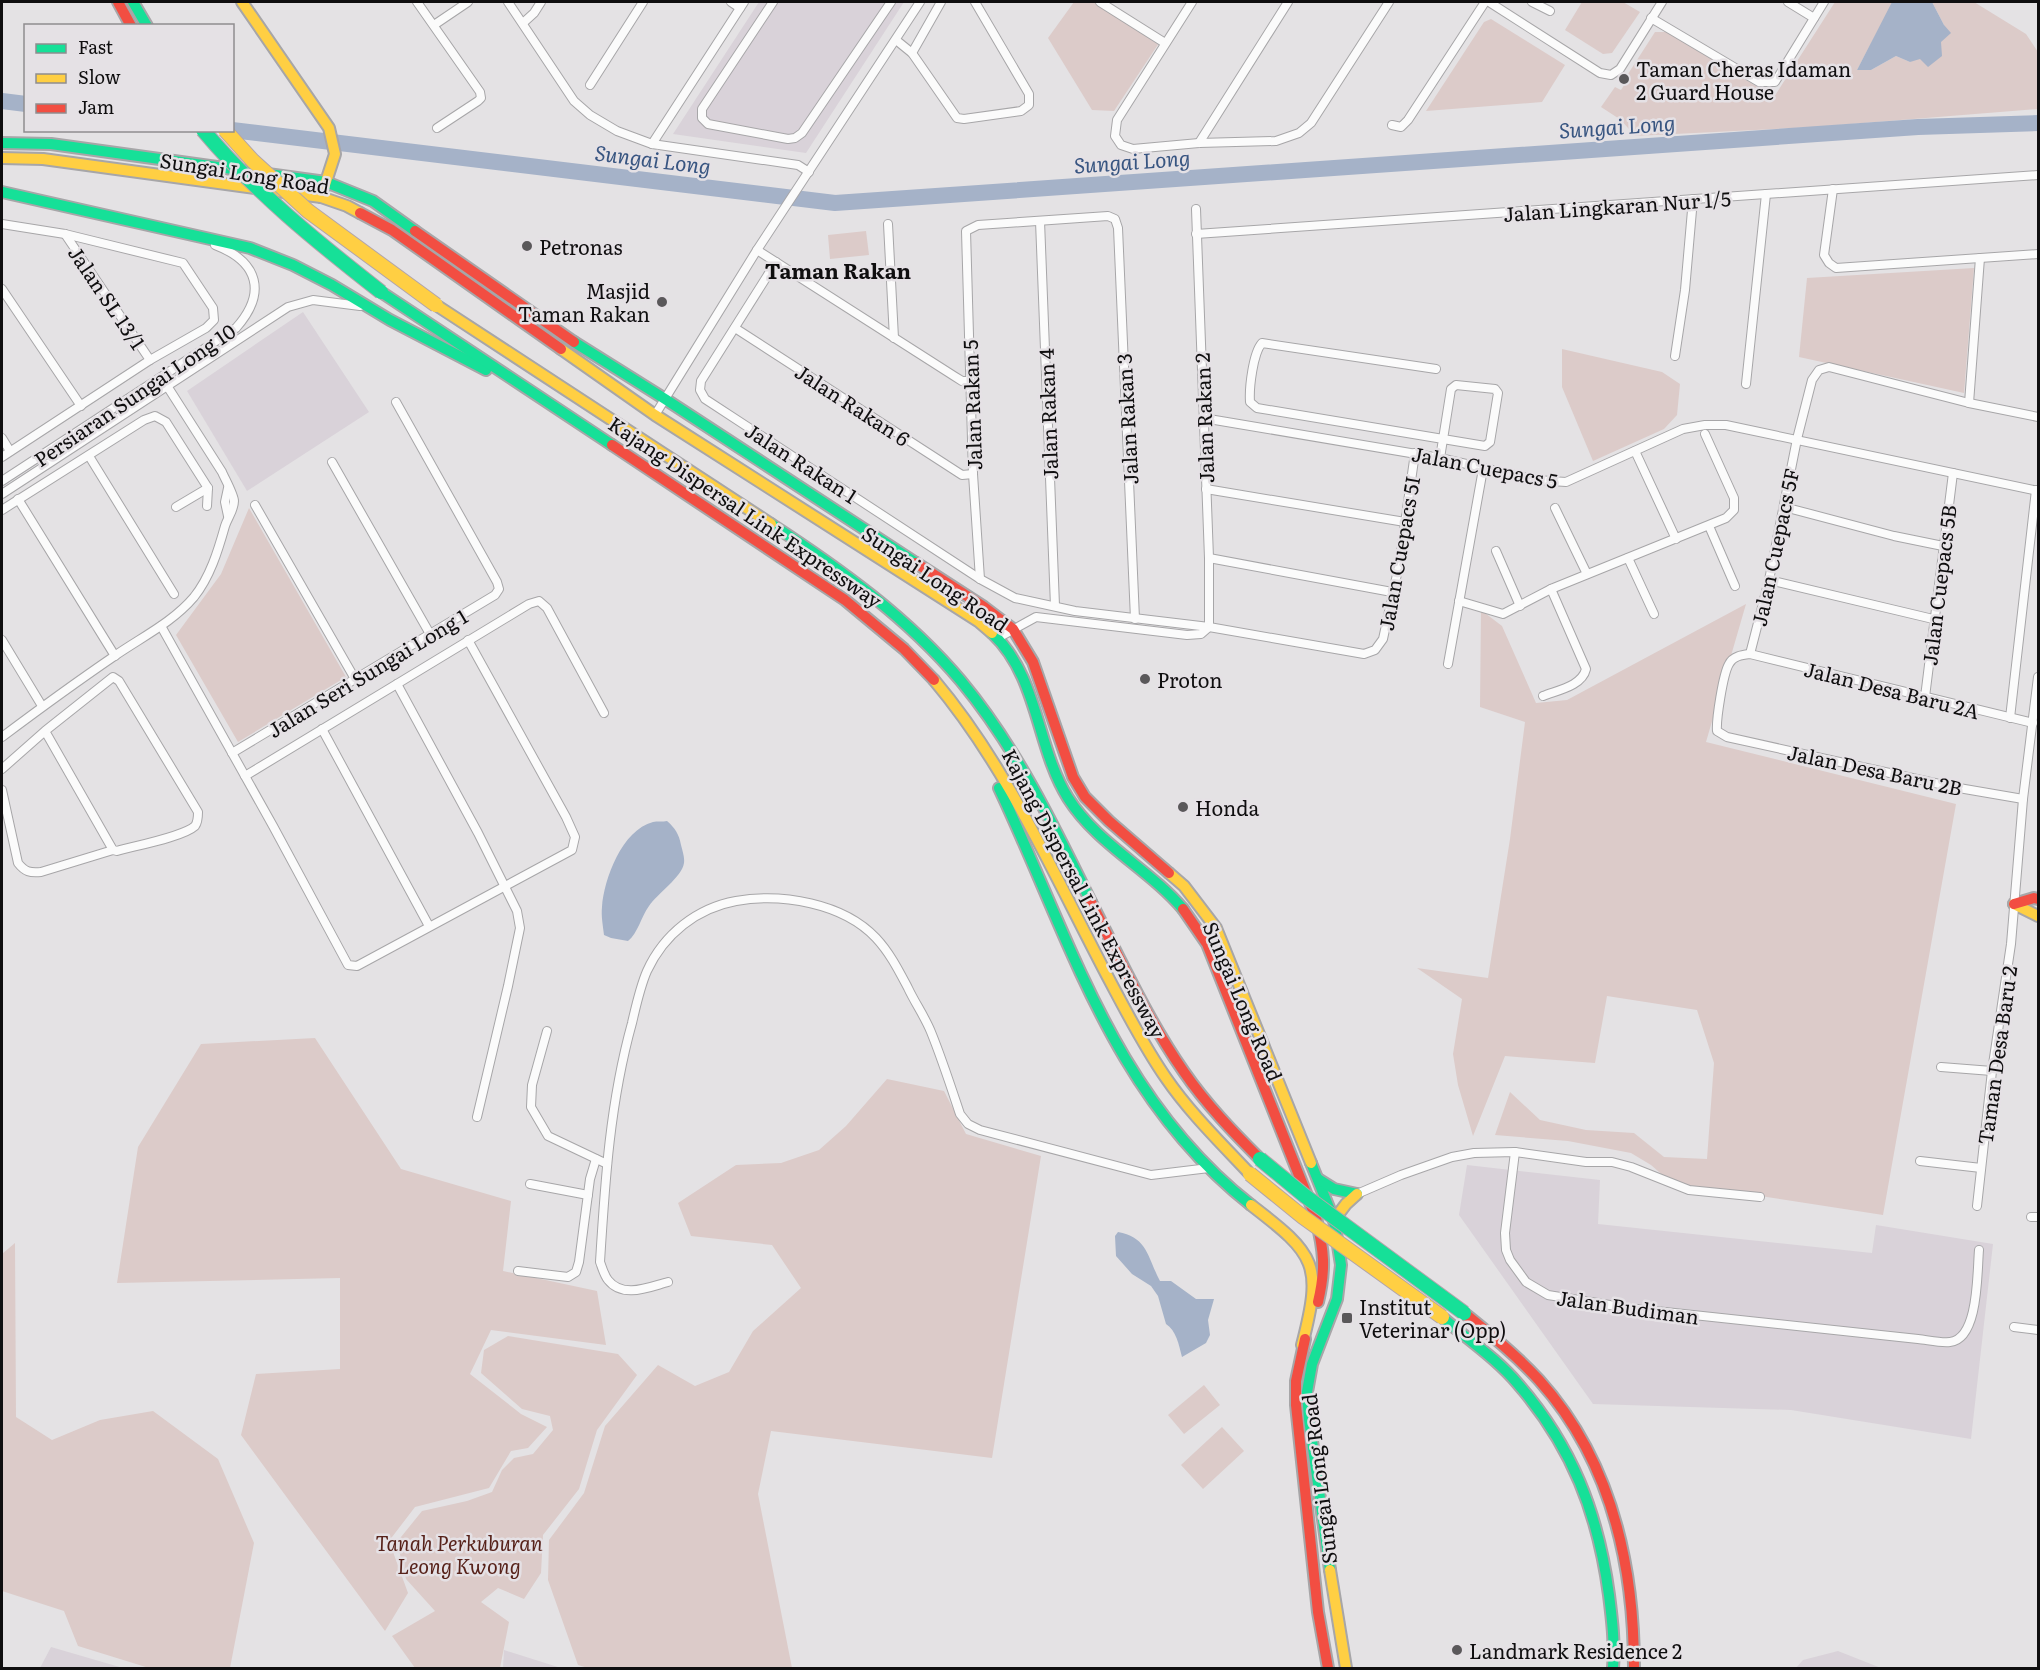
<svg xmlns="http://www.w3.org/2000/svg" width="2040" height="1670" font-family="Literata,serif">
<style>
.built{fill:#d9d2d9}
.green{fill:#dccbc9}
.water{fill:#a5b2c8}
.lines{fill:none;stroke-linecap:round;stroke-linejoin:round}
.river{stroke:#a5b2c8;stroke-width:16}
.street-casing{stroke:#a7a6a8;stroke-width:10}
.fast-casing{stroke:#a7a6a8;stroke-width:14}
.slow-casing{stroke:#a7a6a8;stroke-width:14}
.jam-casing{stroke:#a7a6a8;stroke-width:14}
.street{stroke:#fbfbfb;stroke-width:8}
.fast{stroke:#16e098;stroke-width:10}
.slow{stroke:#ffcf43;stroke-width:10}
.jam{stroke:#f24e42;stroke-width:10}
.fast-bridge-casing{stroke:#b2a5ab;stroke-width:16;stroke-linecap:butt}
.slow-bridge-casing{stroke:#b2a5ab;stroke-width:16;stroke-linecap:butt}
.fast-bridge{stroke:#16e098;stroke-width:14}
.slow-bridge{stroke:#ffcf43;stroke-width:14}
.poi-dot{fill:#5a585a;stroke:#e5e1e5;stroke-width:2}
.labels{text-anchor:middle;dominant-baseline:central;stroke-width:5;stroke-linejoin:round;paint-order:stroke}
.poi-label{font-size:20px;fill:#0f0e0f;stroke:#e5e1e5;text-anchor:start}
.street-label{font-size:20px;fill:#0f0e0f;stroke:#e5e1e5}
.park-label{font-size:20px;font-style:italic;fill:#57221a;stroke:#e5e1e5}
.water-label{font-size:21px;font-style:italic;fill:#385581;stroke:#e5e1e5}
.neighbourhood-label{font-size:21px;font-weight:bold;fill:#0f0e0f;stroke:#e5e1e5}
</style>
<rect width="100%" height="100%" fill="#e4e2e4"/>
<g class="built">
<path d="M 759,2 L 904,2 L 806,153 L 673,134 Z"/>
<path d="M 303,312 L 369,412 L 247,491 L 187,391 Z"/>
<path d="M 1467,1165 L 1600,1180 L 1598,1224 L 1872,1253 L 1876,1225 L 1993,1244 L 1971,1439 L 1791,1410 L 1593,1404 L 1459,1215 Z"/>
<path d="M 51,1647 L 123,1668 L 40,1668 Z"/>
<path d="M 504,1650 L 561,1668 L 503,1668 Z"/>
<path d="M 1838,1651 L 1881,1668 L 1796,1668 L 1803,1660 Z"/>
</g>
<g class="green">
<path d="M 1074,2 L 1094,2 L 1159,43 L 1114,111 L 1092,110 L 1048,38 Z"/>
<path d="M 1582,2 L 1623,2 L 1640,12 L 1612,53 L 1603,54 L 1565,30 Z"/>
<path d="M 1835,2 L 1893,2 L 1857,70 L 1871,70 L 1896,56 L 1910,62 L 1941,42 L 1944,25 L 1932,2 L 1974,2 L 2026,34 L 2038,52 L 2038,109 L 1814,127 L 1635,136 L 1621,120 L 1601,107 L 1615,87 L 1621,90 L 1630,76 L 1628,74 L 1655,32 L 1667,32 L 1774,97 Z"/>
<path d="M 1491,19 L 1565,65 L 1542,102 L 1426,111 L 1484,22 Z"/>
<path d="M 866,231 L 869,255 L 830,259 L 828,235 Z"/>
<path d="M 1974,268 L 1964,393 L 1799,357 L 1807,278 Z"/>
<path d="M 1562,349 L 1662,372 L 1680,384 L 1677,415 L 1664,429 L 1593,461 L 1562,387 Z"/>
<path d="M 249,508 L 346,677 L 238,742 L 176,635 L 221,574 Z"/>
<path d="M 1746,604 L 1706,742 L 1956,804 L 1883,1215 L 1721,1190 L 1674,1185 L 1651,1165 L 1631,1153 L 1568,1141 L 1495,1135 L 1510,1092 L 1540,1120 L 1586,1130 L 1634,1133 L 1664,1157 L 1707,1159 L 1714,1063 L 1697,1010 L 1607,996 L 1595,1063 L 1505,1056 L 1473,1136 L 1458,1085 L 1453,1054 L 1462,999 L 1417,968 L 1488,978 L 1510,839 L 1525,722 L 1480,707 L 1481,610 L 1502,626 L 1536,703 L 1567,700 Z"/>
<path d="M 315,1038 L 401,1169 L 511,1201 L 503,1271 L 597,1291 L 606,1345 L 491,1330 L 470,1374 L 521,1414 L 547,1427 L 528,1448 L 511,1451 L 489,1488 L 415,1507 L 389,1541 L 408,1593 L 385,1631 L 241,1435 L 256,1374 L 340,1369 L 340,1278 L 117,1283 L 138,1147 L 201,1044 Z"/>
<path d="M 887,1079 L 944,1091 L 966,1134 L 1041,1156 L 992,1458 L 771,1431 L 758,1494 L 792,1668 L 588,1668 L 578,1665 L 548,1580 L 549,1540 L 584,1493 L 605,1426 L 658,1365 L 695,1386 L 729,1372 L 753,1331 L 801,1288 L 772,1245 L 691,1236 L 678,1203 L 736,1165 L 781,1163 L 819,1150 L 846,1126 Z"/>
<path d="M 15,1243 L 16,1417 L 52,1440 L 100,1420 L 153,1411 L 218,1459 L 254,1543 L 230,1668 L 149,1668 L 78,1646 L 64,1611 L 2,1591 L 2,1254 Z"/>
<path d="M 508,1336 L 618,1354 L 637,1375 L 597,1430 L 579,1489 L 543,1535 L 541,1573 L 524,1599 L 498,1588 L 481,1602 L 509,1622 L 500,1668 L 415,1668 L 392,1636 L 435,1611 L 406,1579 L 397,1542 L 422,1511 L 467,1501 L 492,1492 L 502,1470 L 514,1458 L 533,1454 L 553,1430 L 550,1416 L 522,1409 L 481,1373 L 484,1350 Z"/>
<path d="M 1204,1385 L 1220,1405 L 1184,1434 L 1168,1415 Z"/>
<path d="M 1222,1427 L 1244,1451 L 1203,1489 L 1181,1465 Z"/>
</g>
<g class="water">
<path d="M 1892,2 L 1932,2 L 1944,25 L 1951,33 L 1941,42 L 1942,56 L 1928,67 L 1920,59 L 1910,62 L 1896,56 L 1871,70 L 1857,70 Z"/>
<path d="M 667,821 C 675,828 679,834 681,845 C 682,849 685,858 684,863 C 682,877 657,894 649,906 C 641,917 638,933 628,941 L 611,938 L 604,935 C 603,926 601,916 602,907 C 604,879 622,830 653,822 C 657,821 663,822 667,821 Z"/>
<path d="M 1118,1232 C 1148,1237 1148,1259 1160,1281 L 1171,1281 L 1196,1299 L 1214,1299 L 1208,1320 L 1210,1335 L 1206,1343 L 1182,1357 C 1179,1345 1176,1330 1166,1324 L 1158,1296 L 1151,1286 L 1132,1274 L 1116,1256 L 1115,1236 Z"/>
</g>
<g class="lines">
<g class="river">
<path d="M 2,101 L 26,104"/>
<path d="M 232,130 L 835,203 L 1918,127 L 2038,123"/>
</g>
<defs>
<g id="street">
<path d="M 417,2 L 480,92 L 481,98 L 478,101 L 437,128"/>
<path d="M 508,2 L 574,101 L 590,115 L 617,131 L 652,144 L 798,165 L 809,172"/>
<path d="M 731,2 L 740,8"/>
<path d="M 773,2 L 702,109 L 702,118 L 708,124 L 788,139 L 795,138 L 802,133 L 891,2"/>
<path d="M 1100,2 L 1165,43"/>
<path d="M 1192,2 L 1117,120 L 1115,136 L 1121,145 L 1133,149 L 1199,143 L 1276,141 L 1299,133 L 1311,123 L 1389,2"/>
<path d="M 1489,2 L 1600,73 L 1611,75 L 1620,69 L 1662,2"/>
<path d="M 1532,2 L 1550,11"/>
<path d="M 1788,2 L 1814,18"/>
<path d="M 1651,18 L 1759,82 L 1775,82 L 1824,2"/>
<path d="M 523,23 L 534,13 L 541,2"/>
<path d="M 434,25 L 468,2"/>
<path d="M 896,40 L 912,53 L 957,118 L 964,119 L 1021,111 L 1029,105 L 1029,94 L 975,2"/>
<path d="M 912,53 L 941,2"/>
<path d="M 590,85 L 643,2"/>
<path d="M 1392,125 L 1401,127 L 1408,120 L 1485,2"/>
<path d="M 1199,143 L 1288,2"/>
<path d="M 652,144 L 744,2"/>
<path d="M 1833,189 L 1824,255 L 1829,263 L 1836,268 L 2038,254"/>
<path d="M 1196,209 L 1209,558 L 1209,627"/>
<path d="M 1040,221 L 1055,606"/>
<path d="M 2,224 L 65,234 L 183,263 L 213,308 L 214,320 L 206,328 L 150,360 L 2,457"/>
<path d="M 888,224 L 894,338"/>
<path d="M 65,234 L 150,360"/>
<path d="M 1196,234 L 2038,175"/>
<path d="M 757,250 L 954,376 L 962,381 L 970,381"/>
<path d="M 776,262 L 701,381 L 700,390 L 705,399 L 980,579 L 1015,598 L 1075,611 L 1209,627 L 1364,654 L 1375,650 L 1383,639 L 1399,565 L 1415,453"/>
<path d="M 2,289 L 81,406"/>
<path d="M 735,328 L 962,475 L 973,474"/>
<path d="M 1675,356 L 1685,290 L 1693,199"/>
<path d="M 1436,369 L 1262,343 C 1253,353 1249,388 1250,402 L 1257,408 L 1485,446 L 1490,442 L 1498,393 L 1495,389 L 1456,385 L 1451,389 L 1440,458"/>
<path d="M 1746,384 L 1766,194"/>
<path d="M 1969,403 L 1980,258"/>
<path d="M 655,415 L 757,250 L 920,2"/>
<path d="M 1203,418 L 1440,458 L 1537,480 L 1566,482 L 1683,429 L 1705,425 L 1726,425 L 2038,491"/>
<path d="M 2,438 L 10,451"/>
<path d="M 1635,451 L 1676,539"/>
<path d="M 89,456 L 174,594"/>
<path d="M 332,462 L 430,634"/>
<path d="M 2,481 L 236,328 C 267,293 259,262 215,245"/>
<path d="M 228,488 L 225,502 L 228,516"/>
<path d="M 1206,489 L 1405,522"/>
<path d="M 2,494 L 288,307 L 313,300 L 360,306"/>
<path d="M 18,499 L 115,656"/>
<path d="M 255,505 L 355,679"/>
<path d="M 207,506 L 208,488"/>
<path d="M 1784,507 L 1894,536 L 1943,546"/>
<path d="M 1555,508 L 1587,574"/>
<path d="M 2,510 L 144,420 L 155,416 L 166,422 L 208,488 L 176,507"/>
<path d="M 1709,526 L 1735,586"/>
<path d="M 1496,551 L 1520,606"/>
<path d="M 1209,558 L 1392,592"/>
<path d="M 1628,558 L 1654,614"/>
<path d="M 980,579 L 973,474 L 966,231 L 978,225 L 1108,216 L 1115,219 L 1118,228 L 1135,619"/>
<path d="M 1769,580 L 1933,619"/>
<path d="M 1459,601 L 1503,614 L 1551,589 L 1726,518 L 1734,510 L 1734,498 L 1705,434"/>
<path d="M 161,626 L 273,826 L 348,965 L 357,966 L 572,850 L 575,837 L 566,817 L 468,640"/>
<path d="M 998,638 L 1036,617 L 1187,635 L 1201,634 L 1209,627"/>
<path d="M 2,640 L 42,706"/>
<path d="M 1750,654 L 1769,580 L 1797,439 L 1812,380 L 1819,370 L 1829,367 L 1969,403 L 2038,417"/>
<path d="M 1448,664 L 1483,469"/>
<path d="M 397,684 L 478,833 L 517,911 L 520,928 L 508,986 L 477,1117"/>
<path d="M 1543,696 C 1558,690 1582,686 1586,669 L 1551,589"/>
<path d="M 1925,697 L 1953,473"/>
<path d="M 2010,718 L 2036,490"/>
<path d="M 322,729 L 429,926"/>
<path d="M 2,737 C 38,710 75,683 113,657 C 140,638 172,623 194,597 C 210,577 218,551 225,526 C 228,517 234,510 234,501 C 234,495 225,479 222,472 L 162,378"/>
<path d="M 232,753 L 495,595 L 499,589 L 497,582 L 396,402"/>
<path d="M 2,769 L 45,731 L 113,677 L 119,681 L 198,812 C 198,816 198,822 195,826 C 183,837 134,846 117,851 L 113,850 L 45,731"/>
<path d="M 245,776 L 529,604 L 539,601 L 547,608 L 604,713"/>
<path d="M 2,790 L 18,863 C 25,872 30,873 41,872 L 113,850"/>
<path d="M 2023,799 L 1953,787 L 1727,737 L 1717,731 C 1716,720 1723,674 1729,664 C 1733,656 1742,655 1750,654 L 2033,723"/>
<path d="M 547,1031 L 532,1085 L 531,1107 L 548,1136 L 607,1164"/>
<path d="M 1941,1067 L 1992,1071"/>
<path d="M 1515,1152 L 1586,1162 L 1612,1162 L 1631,1167 L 1689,1190 L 1760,1197"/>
<path d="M 1920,1161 L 1981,1168"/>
<path d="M 530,1184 L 588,1195"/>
<path d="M 1357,1194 L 1401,1175 L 1452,1157 L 1474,1153 L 1515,1152 L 1505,1233 L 1506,1250 L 1510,1260 L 1526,1282 L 1548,1295 L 1628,1308 L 1918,1339 C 1928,1340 1940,1343 1950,1342 C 1979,1339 1977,1272 1979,1250"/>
<path d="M 1977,1206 L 1992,1071 L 2011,944 L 2023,799 L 2038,677"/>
<path d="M 2031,1217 L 2038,1217"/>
<path d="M 518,1271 L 568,1277 L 576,1272 L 579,1262 L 590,1179 L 596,1159"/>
<path d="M 668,1282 C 649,1287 623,1299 608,1280 C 604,1275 602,1267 600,1262 C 605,1181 610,1102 632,1023 C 636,1006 640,987 647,971 C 664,934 697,908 736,901 C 782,893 843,903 876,938 C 890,953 899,971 908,988 C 915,1003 925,1017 931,1032 C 942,1059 951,1087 960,1114 L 968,1124 L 980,1130 L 1151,1175 L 1209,1168"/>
<path d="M 2014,1327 L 2038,1330"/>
</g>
<g id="fast">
<path d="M 133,2 L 147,26"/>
<path d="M 2,143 L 51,144 L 326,182 L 373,201 L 415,231"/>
<path d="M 2,192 L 250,248 L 293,265 L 332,285 L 390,320 L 486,370"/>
<path d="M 381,292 L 612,445"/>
<path d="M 574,342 L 665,399 L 916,563"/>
<path d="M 771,524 C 840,569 908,618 961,681 C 1016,747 1054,826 1091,902"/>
<path d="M 992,633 C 1039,677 1036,747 1068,798 C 1097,844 1149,869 1183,909"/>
<path d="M 999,788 C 1070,938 1113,1097 1251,1205"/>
<path d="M 1311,1163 L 1334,1220 L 1341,1265 L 1337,1299 L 1312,1364 L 1307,1392 L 1309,1419 L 1330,1570"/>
<path d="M 1318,1179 L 1334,1189 L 1357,1194"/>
<path d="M 1442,1317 C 1467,1339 1496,1358 1518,1384 C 1572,1446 1598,1513 1609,1595 C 1612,1619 1615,1643 1613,1668"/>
</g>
<g id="slow">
<path d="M 242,2 L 329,128 L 335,154 L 321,197"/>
<path d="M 2,158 L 43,159 L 321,197 L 347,206 L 360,213"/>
<path d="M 436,305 L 771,524"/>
<path d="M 561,349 L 655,415 L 978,621 L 992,633"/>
<path d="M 934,680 C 1010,770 1056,880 1111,983 C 1128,1015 1145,1048 1166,1078 C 1190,1113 1221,1143 1250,1174"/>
<path d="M 1169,873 L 1184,886 L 1216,928 L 1311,1163"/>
<path d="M 2014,904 L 2038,916"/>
<path d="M 1251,1205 C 1316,1255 1323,1264 1302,1345"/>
<path d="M 1334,1220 L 1346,1204 L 1357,1194"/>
<path d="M 1330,1570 L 1346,1668"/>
</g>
<g id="jam">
<path d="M 118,2 L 131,26"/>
<path d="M 360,213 L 392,230 L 561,349"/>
<path d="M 415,231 L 574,342"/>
<path d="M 612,445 L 845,600 L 904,649 L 934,680"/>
<path d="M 916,563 L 984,607 L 1013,629 L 1033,662 L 1073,777 L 1085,797 L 1109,821 L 1169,873"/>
<path d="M 1091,902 C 1120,959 1147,1019 1184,1072 C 1206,1104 1233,1132 1260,1159"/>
<path d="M 2014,904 L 2034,898 L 2038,899"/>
<path d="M 1183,909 L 1207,944 L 1316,1218 C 1324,1251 1326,1268 1318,1302"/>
<path d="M 1464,1313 C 1490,1334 1516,1355 1539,1380 C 1611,1460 1634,1563 1634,1668"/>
<path d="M 1305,1339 L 1296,1381 L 1296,1405 L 1318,1612 L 1328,1668"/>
</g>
</defs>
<use href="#street" class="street-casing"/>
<use href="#fast" class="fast-casing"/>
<use href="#slow" class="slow-casing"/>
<use href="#jam" class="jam-casing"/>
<use href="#street" class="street"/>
<use href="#fast" class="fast"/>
<use href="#slow" class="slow"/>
<use href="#jam" class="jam"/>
<defs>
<g id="fast-bridge">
<path d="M 203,130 C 255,192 317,242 381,292"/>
<path d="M 1260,1159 L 1305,1196 L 1464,1313"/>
</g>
<g id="slow-bridge">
<path d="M 225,130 L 253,161 L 308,211 L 436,305"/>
<path d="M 1250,1174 L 1303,1217 L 1442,1317"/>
</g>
</defs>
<use href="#fast-bridge" class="fast-bridge-casing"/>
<use href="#slow-bridge" class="slow-bridge-casing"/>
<use href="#fast-bridge" class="fast-bridge"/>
<use href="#slow-bridge" class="slow-bridge"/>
</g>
<g class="poi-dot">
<circle cx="1624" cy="79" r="6"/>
<circle cx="527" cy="246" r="6"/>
<circle cx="662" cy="302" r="6"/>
<circle cx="1145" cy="679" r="6"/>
<circle cx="1183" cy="807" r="6"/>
<rect x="1341" y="1312" width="12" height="12" rx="3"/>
<circle cx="1457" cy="1650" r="6"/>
</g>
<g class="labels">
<g class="poi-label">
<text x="1636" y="68">Taman Cheras Idaman<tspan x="1636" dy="23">2 Guard House</tspan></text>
<text x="539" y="246">Petronas</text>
<text x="650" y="290" text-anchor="end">Masjid<tspan x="650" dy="23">Taman Rakan</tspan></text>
<text x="1157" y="679">Proton</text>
<text x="1195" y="807">Honda</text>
<text x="1359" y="1306">Institut<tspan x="1359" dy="23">Veterinar (Opp)</tspan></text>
<text x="1469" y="1650">Landmark Residence 2</text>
</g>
<g class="street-label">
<text transform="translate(245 172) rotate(9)">Sungai Long Road</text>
<text transform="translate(1617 205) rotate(-4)">Jalan Lingkaran Nur 1/5</text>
<text transform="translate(108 297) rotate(56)">Jalan SL 13/1</text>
<text transform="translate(134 394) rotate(-34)">Persiaran Sungai Long 10</text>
<text transform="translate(853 404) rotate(33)">Jalan Rakan 6</text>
<text transform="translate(971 405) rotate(-92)">Jalan Rakan 5</text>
<text transform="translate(1047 414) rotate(-92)">Jalan Rakan 4</text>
<text transform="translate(1203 418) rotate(-92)">Jalan Rakan 2</text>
<text transform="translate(1126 419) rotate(-93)">Jalan Rakan 3</text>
<text transform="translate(802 462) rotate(33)">Jalan Rakan 1</text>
<text transform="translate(1485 466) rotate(11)">Jalan Cuepacs 5</text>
<text transform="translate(746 511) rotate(34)">Kajang Dispersal Link Expressway</text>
<text transform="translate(1774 547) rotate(-78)">Jalan Cuepacs 5F</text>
<text transform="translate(1398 553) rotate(-80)">Jalan Cuepacs 5I</text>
<text transform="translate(936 578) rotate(34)">Sungai Long Road</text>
<text transform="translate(1938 585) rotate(-83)">Jalan Cuepacs 5B</text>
<text transform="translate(367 672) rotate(-31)">Jalan Seri Sungai Long 1</text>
<text transform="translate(1892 689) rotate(14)">Jalan Desa Baru 2A</text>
<text transform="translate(1875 769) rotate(12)">Jalan Desa Baru 2B</text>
<text transform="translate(1085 893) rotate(62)">Kajang Dispersal Link Expressway</text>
<text transform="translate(1244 1001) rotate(67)">Sungai Long Road</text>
<text transform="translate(1996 1055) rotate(-82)">Taman Desa Baru 2</text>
<text transform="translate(1628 1306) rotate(8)">Jalan Budiman</text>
<text transform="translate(1318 1479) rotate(-97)">Sungai Long Road</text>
</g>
<g class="park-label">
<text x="459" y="1542">Tanah Perkuburan<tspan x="459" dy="23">Leong Kwong</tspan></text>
</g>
<g class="water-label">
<text transform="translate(1617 125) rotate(-4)">Sungai Long</text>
<text transform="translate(653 158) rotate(7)">Sungai Long</text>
<text transform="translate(1132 160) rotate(-4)">Sungai Long</text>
</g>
<g class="neighbourhood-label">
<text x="838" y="269">Taman Rakan</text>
</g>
</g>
<rect width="2040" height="1670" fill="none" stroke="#0f0e0f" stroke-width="6"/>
<rect x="24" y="24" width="210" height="108" fill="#e5e1e5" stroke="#8f8d8f" stroke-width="1.5"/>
<rect x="36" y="44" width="30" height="9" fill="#16e098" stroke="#8f8d8f" stroke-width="1.5"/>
<text x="78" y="54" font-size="18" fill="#0f0e0f">Fast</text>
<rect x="36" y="74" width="30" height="9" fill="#ffcf43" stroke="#8f8d8f" stroke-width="1.5"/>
<text x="78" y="84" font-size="18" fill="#0f0e0f">Slow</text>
<rect x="36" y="104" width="30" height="9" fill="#f24e42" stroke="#8f8d8f" stroke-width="1.5"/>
<text x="78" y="114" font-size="18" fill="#0f0e0f">Jam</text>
</svg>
